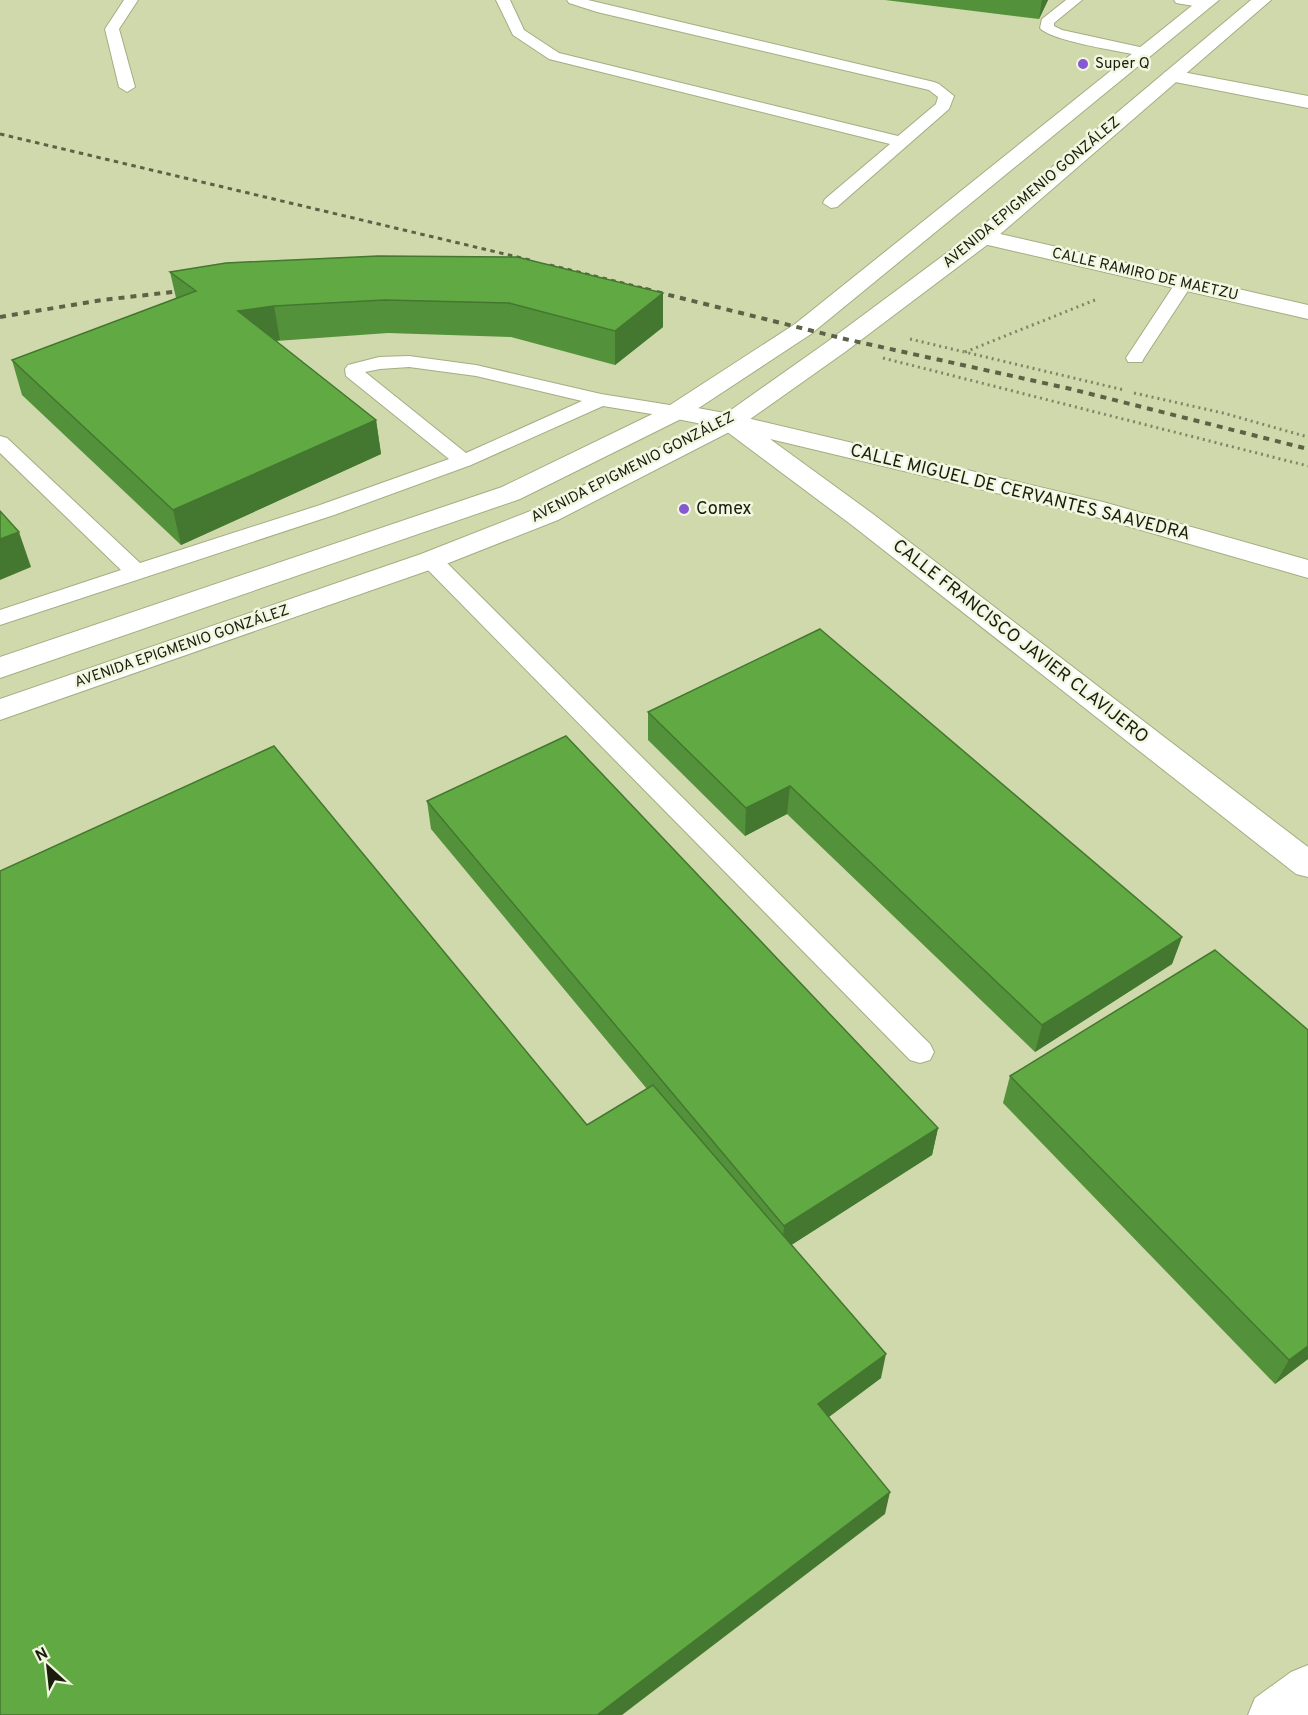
<svg xmlns="http://www.w3.org/2000/svg" width="1308" height="1715" font-family="Overpass,sans-serif">
<style>
.lines{fill:none;stroke-linecap:round;stroke-linejoin:round}
.service-casing{stroke:#a4ad81;stroke-width:2}
.minor-casing{stroke:#a4ad81;stroke-width:2}
.secondary-casing{stroke:#a4ad81;stroke-width:2}
.path{stroke:#7f8666;stroke-width:3;stroke-dasharray:2 4;stroke-linecap:butt}
.service{fill:#fff;fill-rule:evenodd}
.minor{fill:#fff;fill-rule:evenodd}
.secondary{fill:#fff;fill-rule:evenodd}
.rail-far1{stroke:#5d6247;stroke-width:3;stroke-dasharray:4.5 4.5;stroke-linecap:butt}
.rail{stroke:#5d6247;stroke-width:4;stroke-dasharray:6 6;stroke-linecap:butt}
.wall{fill:#53923a}
.shaded-wall{fill:#44772f}
.building{fill:#61aa43;stroke:#44772f;stroke-width:1.5}
.poi-dot{fill:#8658d1;stroke:#f1f7e0;stroke-width:2}
.labels{text-anchor:middle;dominant-baseline:central;stroke-width:5;stroke-linejoin:round;paint-order:stroke}
.far-poi-label{font-size:15px;fill:#1a1d0c;stroke:#f1f7e0;text-anchor:start}
.far-street-label{font-size:15px;fill:#1a1d0c;stroke:#f1f7e0}
.street-label{font-size:18px;fill:#1a1d0c;stroke:#f1f7e0}
.poi-label{font-size:18px;fill:#1a1d0c;stroke:#f1f7e0;text-anchor:start}
</style>
<rect width="100%" height="100%" fill="#cfd9ac"/>
<g class="lines">
<defs>
<g id="service">
<path d="M 124,0 L 138,0 L 119,29 L 135,87 L 127,92 L 119,87 L 105,29 Z"/>
<path d="M 496,0 L 510,0 L 524,30 L 559,53 L 898,136 L 936,104 L 938,97 L 929,90 L 597,12 L 569,3 L 567,0 L 588,0 L 934,82 L 939,84 L 954,96 L 949,109 L 837,207 L 831,208 L 823,203 L 825,199 L 890,144 L 549,59 L 513,35 Z"/>
<path d="M 1066,0 L 1082,0 L 1054,23 L 1054,26 L 1062,30 L 1149,49 L 1151,52 L 1144,56 C 1123,52 1051,41 1040,28 L 1042,19 Z"/>
<path d="M 1174,0 L 1207,0 L 1213,4 L 1206,8 L 1176,3 Z"/>
<path d="M 1184,278 L 1190,279 L 1193,283 L 1144,358 L 1142,362 L 1128,362 L 1126,358 L 1178,279 Z"/>
<path d="M 409,356 L 476,365 L 601,394 L 676,406 L 683,408 L 686,412 L 683,416 L 676,418 L 603,406 L 471,465 L 334,515 L 0,625 L 0,610 L 121,570 L 0,453 L 0,436 L 7,438 L 140,563 L 320,505 L 449,459 L 346,376 L 345,369 L 348,365 L 379,357 ZM 409,367 L 476,376 L 582,401 L 466,453 L 365,372 L 380,369 Z"/>
<path d="M 431,553 L 439,555 L 930,1044 L 934,1052 L 930,1060 L 920,1063 L 910,1060 L 423,565 L 420,560 L 423,555 Z"/>
</g>
<g id="minor">
<path d="M 1172,70 L 1308,96 L 1308,108 L 1165,80 L 1162,76 L 1165,72 Z"/>
<path d="M 983,230 L 1308,305 L 1308,319 L 975,242 L 972,237 L 975,232 Z"/>
<path d="M 676,404 L 730,414 L 1103,502 L 1308,560 L 1308,578 L 1096,517 L 770,439 L 873,514 L 1308,847 L 1308,877 L 1296,874 L 853,526 L 722,428 L 667,417 L 663,412 L 667,407 Z"/>
<path d="M 1308,1665 L 1308,1715 L 1248,1715 L 1255,1698 L 1291,1672 Z"/>
</g>
<g id="secondary">
<path d="M 1199,0 L 1219,0 L 811,334 L 685,417 L 520,499 L 0,678 L 0,657 L 502,487 L 667,407 L 795,324 Z"/>
<path d="M 1251,0 L 1271,0 L 991,242 L 845,352 L 739,427 L 558,520 L 441,566 L 0,720 L 0,699 L 421,554 L 538,508 L 721,417 L 827,342 L 975,232 Z"/>
</g>
</defs>
<use href="#service" class="service-casing"/>
<use href="#minor" class="minor-casing"/>
<use href="#secondary" class="secondary-casing"/>
<g class="path">
<path d="M 910,339 L 1124,390"/>
<path d="M 965,352 L 1095,300"/>
<path d="M 883,358 L 1308,466"/>
<path d="M 1134,393 L 1223,413 L 1308,437"/>
</g>
<use href="#service" class="service"/>
<use href="#minor" class="minor"/>
<use href="#secondary" class="secondary"/>
<g class="rail-far1">
<path d="M 0,134 L 530,260"/>
<path d="M 550,265 L 651,290"/>
<path d="M 187,290 L 190,290"/>
</g>
<g class="rail">
<path d="M 645,289 L 845,339 L 1071,389 L 1308,449"/>
<path d="M 0,317 L 102,300 L 190,290"/>
</g>
</g>
<g class="wall">
<path d="M 885,0 L 1048,0 L 1039,19 Z"/>
<path d="M 378,256 L 663,327 L 615,365 L 511,337 L 388,333 L 276,341 L 376,420 L 381,454 L 181,545 L 22,395 L 12,360 L 176,298 L 170,272 Z"/>
<path d="M 648,712 L 1182,937 L 1172,964 L 1035,1052 L 787,814 L 745,836 L 648,740 Z"/>
<path d="M 427,801 L 938,1128 L 932,1155 L 791,1245 L 881,1378 L 829,1417 L 885,1514 L 587,1125 L 647,1089 L 431,829 Z"/>
<path d="M 1308,1030 L 1308,1359 L 1275,1384 L 1003,1103 L 1010,1076 Z"/>
</g>
<g class="shaded-wall">
<path d="M 1042,0 L 1048,0 L 1039,19 Z"/>
<path d="M 663,293 L 663,327 L 615,365 L 615,331 Z"/>
<path d="M 274,306 L 280,340 L 245,345 L 238,311 Z"/>
<path d="M 376,420 L 381,454 L 181,545 L 173,510 Z"/>
<path d="M 19,532 L 31,567 L 0,580 L 0,539 Z"/>
<path d="M 790,786 L 787,814 L 745,836 L 746,808 Z"/>
<path d="M 1182,937 L 1172,964 L 1035,1052 L 1042,1025 Z"/>
<path d="M 938,1128 L 932,1155 L 782,1251 L 784,1226 Z"/>
<path d="M 1308,1346 L 1308,1359 L 1275,1384 L 1289,1360 Z"/>
<path d="M 886,1354 L 881,1378 L 815,1427 L 818,1404 Z"/>
<path d="M 890,1492 L 885,1514 L 622,1715 L 597,1715 Z"/>
</g>
<g class="building">
<path d="M 378,256 L 517,257 L 663,293 L 615,331 L 509,303 L 384,300 L 274,306 L 238,311 L 376,420 L 173,510 L 12,360 L 196,291 L 170,272 L 226,263 Z"/>
<path d="M 0,511 L 19,532 L 0,539 Z"/>
<path d="M 820,629 L 1182,937 L 1042,1025 L 790,786 L 746,808 L 648,712 Z"/>
<path d="M 566,736 L 938,1128 L 784,1226 L 427,801 Z"/>
<path d="M 274,746 L 587,1125 L 653,1085 L 886,1354 L 818,1404 L 890,1492 L 597,1715 L 0,1715 L 0,871 Z"/>
<path d="M 1215,950 L 1308,1030 L 1308,1346 L 1289,1360 L 1010,1076 Z"/>
</g>
<g class="poi-dot">
<circle cx="1083" cy="64" r="6"/>
<circle cx="684" cy="509" r="6"/>
</g>
<g class="labels">
<g class="far-poi-label">
<text x="1095" y="64">Super Q</text>
</g>
<g class="far-street-label">
<text transform="translate(1032 193) rotate(-40)">AVENIDA EPIGMENIO GONZÁLEZ</text>
<text transform="translate(1145 275) rotate(13)">CALLE RAMIRO DE MAETZU</text>
<text transform="translate(633 468) rotate(-27)">AVENIDA EPIGMENIO GONZÁLEZ</text>
<text transform="translate(182 647) rotate(-19)">AVENIDA EPIGMENIO GONZÁLEZ</text>
</g>
<g class="street-label">
<text transform="translate(1020 493) rotate(14)">CALLE MIGUEL DE CERVANTES SAAVEDRA</text>
<text transform="translate(1020 642) rotate(38)">CALLE FRANCISCO JAVIER CLAVIJERO</text>
</g>
<g class="poi-label">
<text x="696" y="509">Comex</text>
</g>
</g>
<g transform="translate(48 1667) rotate(333)" stroke="#f1f7e0" stroke-width="4.5" paint-order="stroke">
<path d="M0-4.5L10 22L0 15L-10 22Z" fill="#1a1d0c"/>
<text y="-9" font-size="16" font-weight="bold" text-anchor="middle" fill="#1a1d0c">N</text>
</g>
</svg>
